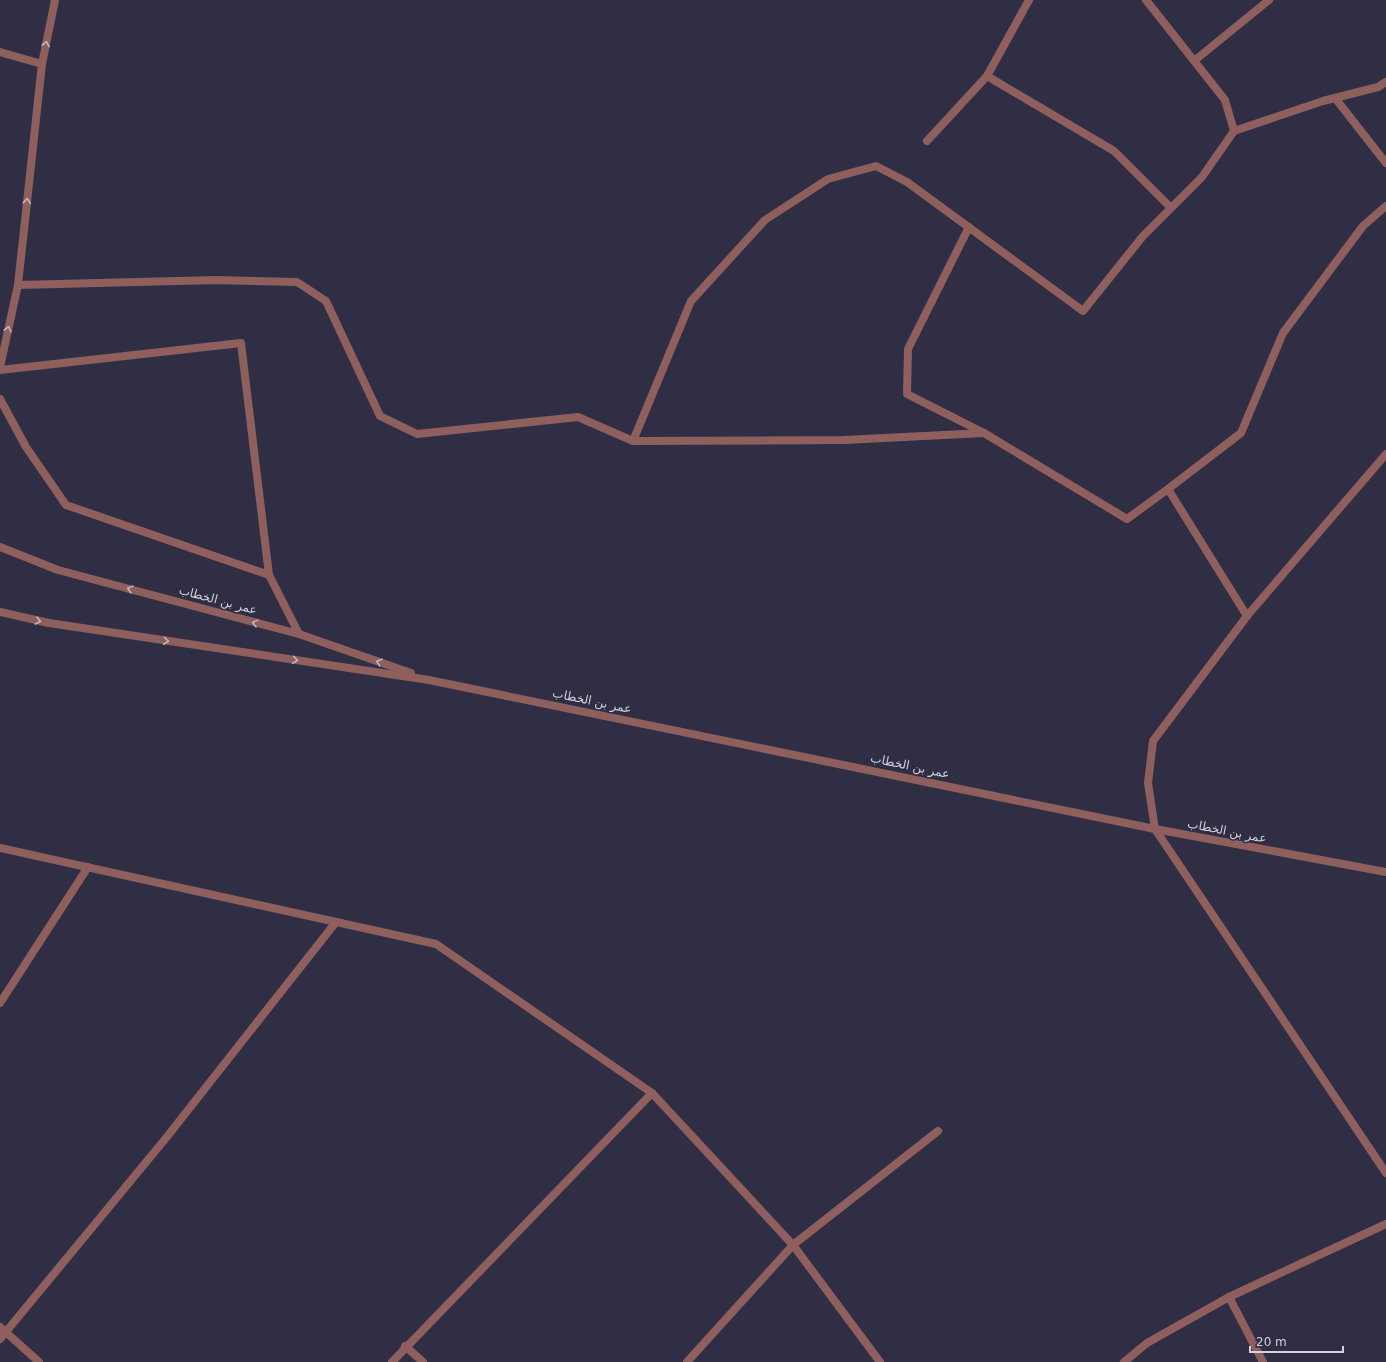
<svg xmlns="http://www.w3.org/2000/svg" width="1386" height="1362" font-family="'DejaVu Sans',Vazirmatn,sans-serif">
<style>
.lines{fill:none;stroke-linecap:round;stroke-linejoin:round}
.minor{stroke:#8f5f5e;stroke-width:8}
.tertiary{stroke:#8f5f5e;stroke-width:8}
.oneway{stroke:#c2b5c0}
.labels{text-anchor:middle;dominant-baseline:central;stroke-width:3;stroke-linejoin:round;paint-order:stroke}
.street-label{font-size:12px;fill:#d3d2e0;stroke:#302e44}
</style>
<rect width="100%" height="100%" fill="#302e44"/>
<g class="lines">
<g class="minor">
<path d="M 1146,0 L 1225,100 L 1234,131"/>
<path d="M 0,52 L 42,64"/>
<path d="M 1194,61 L 1269,0"/>
<path d="M 987,76 L 1114,151 L 1171,208"/>
<path d="M 1335,98 L 1386,163"/>
<path d="M 927,141 L 987,76 L 1029,0"/>
<path d="M 969,227 L 908,349 L 907,394 L 984,433 L 1127,519 L 1168,489 L 1247,616"/>
<path d="M 18,285 L 216,280 L 297,282 L 326,301 L 380,416 L 417,434 L 578,417 L 633,441 L 844,440 L 984,433"/>
<path d="M 0,370 L 241,343 L 269,575"/>
<path d="M 0,399 L 26,447 L 66,505 L 269,575 L 299,634"/>
<path d="M 633,441 L 691,301 L 765,220 L 828,179 L 876,166 L 907,182 L 1083,311 L 1143,236 L 1202,177 L 1234,131 L 1323,101 L 1378,87 L 1386,82"/>
<path d="M 1386,454 L 1247,616 L 1153,741 L 1148,783 L 1155,829 L 1386,1173"/>
<path d="M 1168,489 L 1241,433 L 1283,333 L 1363,226 L 1386,206"/>
<path d="M 0,848 L 436,944 L 652,1093 L 793,1245 L 880,1362"/>
<path d="M 0,1003 L 88,867"/>
<path d="M 1229,1297 L 1263,1362"/>
<path d="M 0,1327 L 39,1362"/>
<path d="M 0,1339 L 166,1138 L 336,922"/>
<path d="M 405,1346 L 423,1362"/>
<path d="M 392,1362 L 652,1093"/>
<path d="M 687,1362 L 793,1245 L 938,1131"/>
<path d="M 1124,1362 L 1147,1343 L 1229,1297 L 1386,1224"/>
</g>
<g class="tertiary">
<path d="M 0,367 L 18,285 L 42,64 L 55,0"/>
<path d="M 0,547 L 58,570 L 299,634 L 411,673"/>
<path d="M 0,612 L 49,623 L 429,680 L 1155,829 L 1386,872"/>
</g>
</g>
<defs><path id="oneway-chevron" d="M-2-3.5L2.5 0L-2 3.5" fill="none" stroke-width="1.6" stroke-linecap="round" stroke-linejoin="round"/></defs>
<g class="oneway">
<use href="#oneway-chevron" transform="translate(46 44) rotate(-78)"/>
<use href="#oneway-chevron" transform="translate(27 201) rotate(-84)"/>
<use href="#oneway-chevron" transform="translate(8 329) rotate(-77)"/>
<use href="#oneway-chevron" transform="translate(130 589) rotate(-165)"/>
<use href="#oneway-chevron" transform="translate(38 621) rotate(14)"/>
<use href="#oneway-chevron" transform="translate(255 623) rotate(-165)"/>
<use href="#oneway-chevron" transform="translate(166 641) rotate(8)"/>
<use href="#oneway-chevron" transform="translate(295 660) rotate(8)"/>
<use href="#oneway-chevron" transform="translate(379 662) rotate(-161)"/>
</g>
<g class="labels">
<g class="street-label">
<text transform="translate(218 600) rotate(15)">عمر بن الخطاب</text>
<text transform="translate(592 701) rotate(12)">عمر بن الخطاب</text>
<text transform="translate(910 766) rotate(12)">عمر بن الخطاب</text>
<text transform="translate(1227 831) rotate(11)">عمر بن الخطاب</text>
</g>
</g>
<path d="M1250 1346v6h93v-6" fill="none" stroke="#d3d2e0" stroke-width="2"/>
<text x="1256" y="1346" font-size="12" fill="#d3d2e0" stroke="#302e44" stroke-width="3" paint-order="stroke">20 m</text>
</svg>
